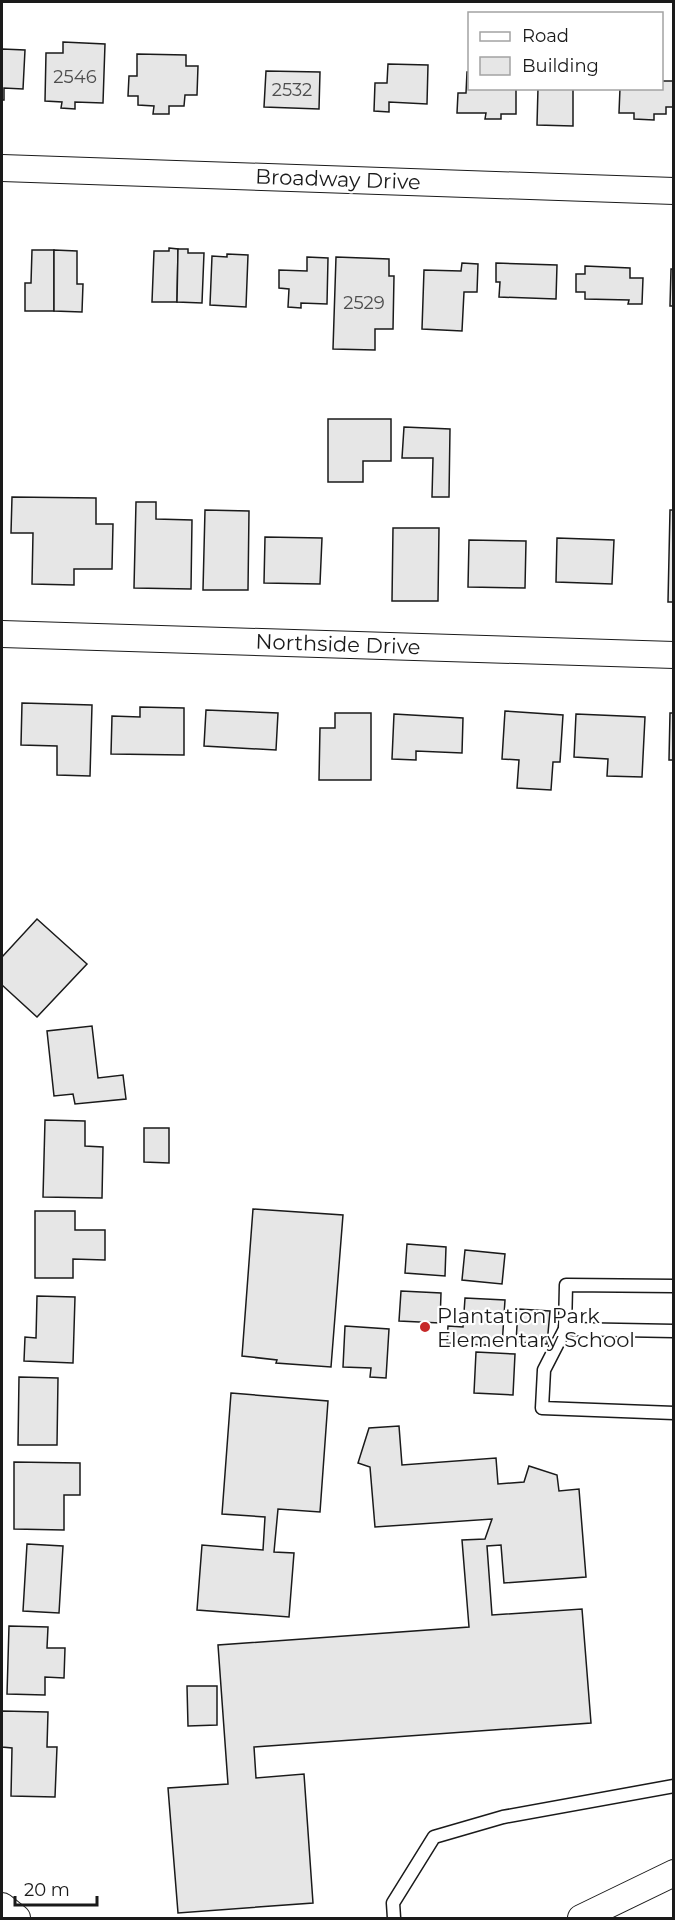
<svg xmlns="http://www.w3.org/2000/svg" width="675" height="1920" font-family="Montserrat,sans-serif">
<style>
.building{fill:#e6e6e6;stroke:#1a1a1a;stroke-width:1.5}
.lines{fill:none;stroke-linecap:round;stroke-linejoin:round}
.service-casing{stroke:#1a1a1a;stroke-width:15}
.minor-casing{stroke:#1a1a1a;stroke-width:28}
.service{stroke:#fff;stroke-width:12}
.minor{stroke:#fff;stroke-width:26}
.poi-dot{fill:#c62828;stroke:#fff;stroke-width:2}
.labels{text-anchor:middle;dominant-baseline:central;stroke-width:4.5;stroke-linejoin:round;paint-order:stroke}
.number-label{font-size:18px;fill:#4d4d4d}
.street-label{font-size:21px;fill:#1a1a1a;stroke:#fff}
.poi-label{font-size:21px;fill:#1a1a1a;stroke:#fff;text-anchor:start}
</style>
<rect width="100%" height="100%" fill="#fff"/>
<g class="building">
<path d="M 63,42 L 105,44 L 103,103 L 75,102 L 75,109 L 61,108 L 62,102 L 45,101 L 46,53 L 63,53 Z"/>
<path d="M 2,49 L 25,50 L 23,89 L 4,88 L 4,100 L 2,100 Z"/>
<path d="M 137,54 L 186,55 L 186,66 L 198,66 L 197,95 L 185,95 L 184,106 L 169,106 L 169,114 L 153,114 L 154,106 L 138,105 L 138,96 L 128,96 L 129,76 L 137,76 Z"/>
<path d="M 388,64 L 428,65 L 427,104 L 389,102 L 389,112 L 374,111 L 375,83 L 387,83 Z"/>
<path d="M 266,71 L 320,72 L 319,109 L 264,107 Z"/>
<path d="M 467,72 L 470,72 L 470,88 L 516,88 L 516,114 L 501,114 L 501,119 L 485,119 L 486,113 L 457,113 L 458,93 L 466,93 Z"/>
<path d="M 662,81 L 674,81 L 674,107 L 666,107 L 666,114 L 654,114 L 654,120 L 634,119 L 634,113 L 619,113 L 620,88 L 662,88 Z"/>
<path d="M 538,88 L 573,88 L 573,126 L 537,125 Z"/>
<path d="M 169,248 L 178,249 L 177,302 L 152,302 L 154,251 L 169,251 Z"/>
<path d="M 178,249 L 188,249 L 188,253 L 204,253 L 202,303 L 177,302 Z"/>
<path d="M 32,250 L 54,250 L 54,311 L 25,311 L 25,283 L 31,283 Z"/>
<path d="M 54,250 L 77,251 L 77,284 L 83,284 L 82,312 L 54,311 Z"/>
<path d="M 227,254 L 248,255 L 246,307 L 210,305 L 212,256 L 227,257 Z"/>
<path d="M 307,257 L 328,258 L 327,304 L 301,303 L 301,308 L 288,307 L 289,289 L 279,288 L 279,270 L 307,271 Z"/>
<path d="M 336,257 L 389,259 L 389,276 L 394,276 L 393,329 L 375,329 L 375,350 L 333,349 Z"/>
<path d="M 462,263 L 478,264 L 477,292 L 464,292 L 462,331 L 422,329 L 424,270 L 461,271 Z"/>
<path d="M 496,263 L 557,265 L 556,299 L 499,297 L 500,282 L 496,282 Z"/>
<path d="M 585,266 L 630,268 L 630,278 L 643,278 L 642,304 L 628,304 L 629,300 L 585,299 L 585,292 L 576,292 L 576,274 L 585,274 Z"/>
<path d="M 671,269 L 674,269 L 674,306 L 670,306 Z"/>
<path d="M 328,419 L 391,419 L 391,461 L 363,461 L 363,482 L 328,482 Z"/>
<path d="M 404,427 L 450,429 L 449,497 L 432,497 L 433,458 L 402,458 Z"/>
<path d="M 12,497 L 96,498 L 96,524 L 113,524 L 112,569 L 74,569 L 74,585 L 32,584 L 33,533 L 11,533 Z"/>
<path d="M 136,502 L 156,502 L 156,519 L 192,520 L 191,589 L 134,588 Z"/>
<path d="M 205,510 L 249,511 L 248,590 L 203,590 Z"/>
<path d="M 670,510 L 674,510 L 674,602 L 668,602 Z"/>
<path d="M 393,528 L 439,528 L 438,601 L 392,601 Z"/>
<path d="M 265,537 L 322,538 L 320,584 L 264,583 Z"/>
<path d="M 557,538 L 614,540 L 612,584 L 556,582 Z"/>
<path d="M 469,540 L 526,541 L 525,588 L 468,587 Z"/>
<path d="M 22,703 L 92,705 L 90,776 L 57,775 L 57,746 L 21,745 Z"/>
<path d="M 140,707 L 184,708 L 184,755 L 111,754 L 112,716 L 140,717 Z"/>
<path d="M 206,710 L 278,713 L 276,750 L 204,746 Z"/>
<path d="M 505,711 L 563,715 L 560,762 L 553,762 L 551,790 L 517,788 L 519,760 L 502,759 Z"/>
<path d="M 335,713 L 371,713 L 371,780 L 319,780 L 320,728 L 335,728 Z"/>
<path d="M 670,713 L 674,713 L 674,760 L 669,760 Z"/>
<path d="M 394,714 L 463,718 L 462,753 L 416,751 L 416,760 L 392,759 Z"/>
<path d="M 576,714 L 645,717 L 642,777 L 607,776 L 608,759 L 574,757 Z"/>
<path d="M 37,919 L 87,964 L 37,1017 L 2,985 L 2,957 Z"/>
<path d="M 92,1026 L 98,1078 L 123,1075 L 126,1099 L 75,1104 L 73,1094 L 54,1096 L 47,1031 Z"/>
<path d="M 45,1120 L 85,1121 L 85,1146 L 103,1147 L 102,1198 L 43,1197 Z"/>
<path d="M 144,1128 L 169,1128 L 169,1163 L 144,1162 Z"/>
<path d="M 253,1209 L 343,1215 L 331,1367 L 276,1363 L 277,1360 L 242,1356 Z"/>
<path d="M 35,1211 L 75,1211 L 75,1230 L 105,1230 L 105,1260 L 73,1259 L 73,1278 L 35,1278 Z"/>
<path d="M 407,1244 L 446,1247 L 445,1276 L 405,1273 Z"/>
<path d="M 465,1250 L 505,1254 L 502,1284 L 462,1280 Z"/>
<path d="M 401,1291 L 441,1293 L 440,1323 L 399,1321 Z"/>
<path d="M 37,1296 L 75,1297 L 73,1363 L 24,1361 L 25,1337 L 36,1338 Z"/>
<path d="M 465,1298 L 505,1300 L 502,1346 L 447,1343 L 448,1326 L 463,1327 Z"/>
<path d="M 518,1309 L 550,1311 L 547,1344 L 516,1342 Z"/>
<path d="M 345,1326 L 389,1329 L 386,1378 L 370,1377 L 371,1368 L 343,1367 Z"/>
<path d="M 476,1352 L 515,1354 L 513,1395 L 474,1393 Z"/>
<path d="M 19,1377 L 58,1378 L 57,1445 L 18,1445 Z"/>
<path d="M 231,1393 L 328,1401 L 320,1512 L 278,1509 L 274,1552 L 294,1553 L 289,1617 L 197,1610 L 202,1545 L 263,1550 L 265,1517 L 222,1514 Z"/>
<path d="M 399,1426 L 402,1465 L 496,1458 L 498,1484 L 524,1482 L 529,1466 L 557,1475 L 559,1491 L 579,1489 L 586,1577 L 504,1583 L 501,1545 L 487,1546 L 492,1615 L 582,1609 L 591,1723 L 254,1747 L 256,1778 L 304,1774 L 313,1903 L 178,1913 L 168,1788 L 228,1784 L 218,1645 L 469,1627 L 462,1540 L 485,1539 L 492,1519 L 375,1527 L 370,1467 L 358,1463 L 369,1428 Z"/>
<path d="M 14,1462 L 80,1463 L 80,1495 L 64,1495 L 64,1530 L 14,1529 Z"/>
<path d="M 27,1544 L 63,1546 L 59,1613 L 23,1611 Z"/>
<path d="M 9,1626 L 48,1627 L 47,1648 L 65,1648 L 64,1678 L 45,1677 L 45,1695 L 7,1694 Z"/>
<path d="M 187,1686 L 217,1686 L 217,1725 L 188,1726 Z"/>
<path d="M 2,1711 L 48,1712 L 47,1747 L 57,1747 L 55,1797 L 11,1796 L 12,1748 L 2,1747 Z"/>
</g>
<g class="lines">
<defs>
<g id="service">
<path d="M 674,1286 L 566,1285 L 565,1329 L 544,1370 L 542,1408 L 674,1413"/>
<path d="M 565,1329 L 674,1331"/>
<path d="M 394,1918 L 393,1903 L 434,1837 L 503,1817 L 674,1786"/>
</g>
<g id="minor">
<path d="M 2,168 L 674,191"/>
<path d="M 2,634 L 674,655"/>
<path d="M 2,1906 L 17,1918"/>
<path d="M 581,1918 L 674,1873"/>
</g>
</defs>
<use href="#service" class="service-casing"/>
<use href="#minor" class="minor-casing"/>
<use href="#service" class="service"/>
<use href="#minor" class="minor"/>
</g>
<circle class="poi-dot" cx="425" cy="1327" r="6"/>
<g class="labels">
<g class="number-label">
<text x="75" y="77">2546</text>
<text x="292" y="90">2532</text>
<text x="364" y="303">2529</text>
</g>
<g class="street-label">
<text transform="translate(338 179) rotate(2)">Broadway Drive</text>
<text transform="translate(338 644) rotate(2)">Northside Drive</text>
</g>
<g class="poi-label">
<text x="437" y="1315">Plantation Park<tspan x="437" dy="24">Elementary School</tspan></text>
</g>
</g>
<rect width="675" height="1920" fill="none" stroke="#1a1a1a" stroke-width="6"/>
<rect x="468" y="12" width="195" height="78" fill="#ffffff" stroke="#a3a3a3" stroke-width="1.5"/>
<rect x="480" y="32" width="30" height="9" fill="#ffffff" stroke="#a3a3a3" stroke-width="1.5"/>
<text x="522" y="42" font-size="18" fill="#1a1a1a">Road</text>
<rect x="480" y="57" width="30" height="18" fill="#e6e6e6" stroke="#a3a3a3" stroke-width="1.5"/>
<text x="522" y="72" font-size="18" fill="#1a1a1a">Building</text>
<path d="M15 1896v9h82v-9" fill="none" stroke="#1a1a1a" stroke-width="3"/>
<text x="24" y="1896" font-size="18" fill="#1a1a1a" stroke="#ffffff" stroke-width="4.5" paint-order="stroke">20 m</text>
</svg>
